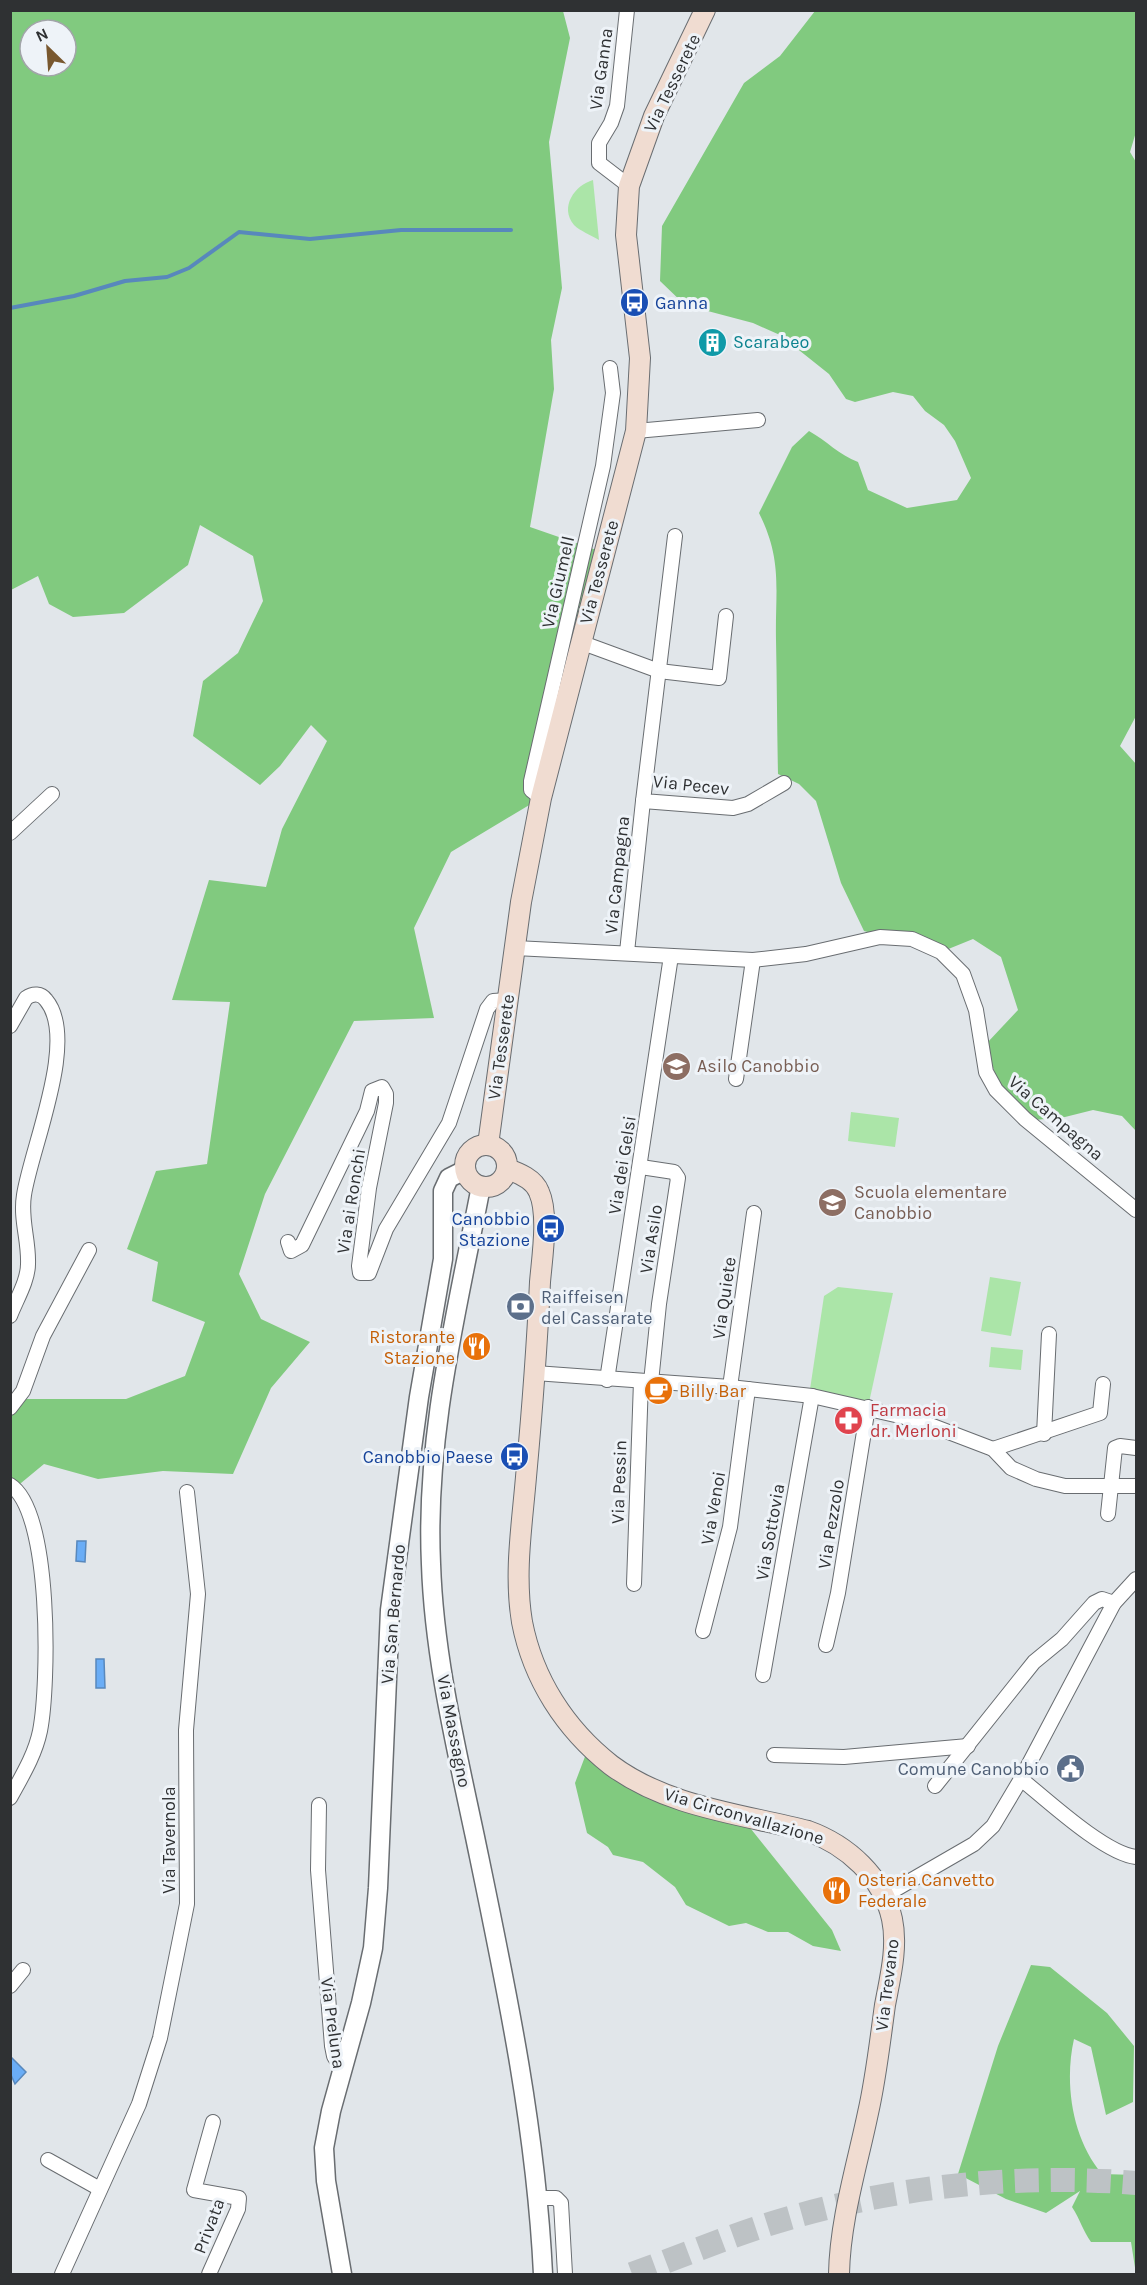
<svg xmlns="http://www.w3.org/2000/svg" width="1147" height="2285" font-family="Karla,sans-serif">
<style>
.green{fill:#abe5a8}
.forest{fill:#81ca7f;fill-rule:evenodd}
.water{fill:#6aadf6;stroke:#5888bc;stroke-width:1.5}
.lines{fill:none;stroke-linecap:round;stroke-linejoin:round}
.stream{stroke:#5888bc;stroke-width:4}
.trunk-tunnel{stroke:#bdc2c5;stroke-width:24;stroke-dasharray:24 12;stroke-linecap:butt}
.minor-casing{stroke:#696d71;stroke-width:16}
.tertiary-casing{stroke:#696d71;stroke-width:21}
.secondary-casing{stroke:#696d71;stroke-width:22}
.minor{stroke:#fff;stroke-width:14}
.tertiary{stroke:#fff;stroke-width:18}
.secondary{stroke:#f0dcd1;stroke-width:20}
.labels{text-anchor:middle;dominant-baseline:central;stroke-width:6;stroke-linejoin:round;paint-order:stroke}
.street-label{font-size:18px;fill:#2f3133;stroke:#eef3f8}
.transit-label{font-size:18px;fill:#164399;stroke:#eef3f8;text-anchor:end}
.culture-label{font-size:18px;fill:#0d838f;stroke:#eef3f8;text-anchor:start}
.education-label{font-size:18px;fill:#785e54;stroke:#eef3f8;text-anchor:start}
.service-label{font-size:18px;fill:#4e5e75;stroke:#eef3f8;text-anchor:start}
.food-label{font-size:18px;fill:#c56008;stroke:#eef3f8;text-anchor:start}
.health-label{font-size:18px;fill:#be3a42;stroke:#eef3f8;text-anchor:start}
</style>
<rect width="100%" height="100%" fill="#e1e6ea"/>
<g class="green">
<path d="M 593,180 L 599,240 C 591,235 580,231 574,225 C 559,207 575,185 593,180 Z"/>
<path d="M 851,1112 L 899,1118 L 895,1147 L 848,1141 Z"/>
<path d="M 990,1277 L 1021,1282 L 1011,1336 L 981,1331 Z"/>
<path d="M 838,1287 L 893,1293 L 868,1407 L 809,1396 L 824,1296 Z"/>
<path d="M 991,1347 L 1023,1350 L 1021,1370 L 989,1367 Z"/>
</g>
<g class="forest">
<path d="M 11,11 L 563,11 L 570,38 L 549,142 L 562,288 L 551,340 L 554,389 L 530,527 L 605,553 L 541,798 L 451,852 L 414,928 L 434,1018 L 354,1021 L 265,1194 L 239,1274 L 261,1319 L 310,1342 L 271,1388 L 233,1474 L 163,1471 L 98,1479 L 44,1464 L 15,1488 L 11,1485 L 11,1408 L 19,1399 L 126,1399 L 185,1376 L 205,1322 L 152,1301 L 158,1262 L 127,1249 L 156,1171 L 207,1164 L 230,1002 L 172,1000 L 209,880 L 266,887 L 282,829 L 327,741 L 311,725 L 280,766 L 260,785 L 193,736 L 203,681 L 238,653 L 263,601 L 253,556 L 200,525 L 188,565 L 124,613 L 73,617 L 49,604 L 38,576 L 11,590 ZM 30,30 L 66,30 L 66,66 L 30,66 Z"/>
<path d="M 815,11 L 1136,11 L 1136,132 L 1130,152 L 1136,162 L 1136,716 L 1120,746 L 1136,764 L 1136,1131 L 1122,1116 L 1093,1110 L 1065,1117 L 1035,1120 C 1005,1089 995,1087 987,1043 L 1018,1010 L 1001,957 L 973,939 L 941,952 L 864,931 L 841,883 L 816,801 L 799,784 L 778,774 C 777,729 777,684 776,640 C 775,590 783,561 759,513 L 792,447 L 809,431 C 827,441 839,455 858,462 L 868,490 L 907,508 L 957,500 L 971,478 L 955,441 L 944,425 L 925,411 L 913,396 L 893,392 L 855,402 L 846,399 L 829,374 L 780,335 L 753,323 L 685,305 L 660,281 L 662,226 L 744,83 L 780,56 Z"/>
<path d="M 589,1746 L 611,1765 L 739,1814 L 832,1930 L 841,1951 L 813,1946 L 788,1932 L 768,1932 L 746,1923 L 729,1926 L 686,1905 L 675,1887 L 643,1862 L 613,1855 L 608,1847 L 587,1833 L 575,1783 Z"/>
<path d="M 1031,1965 L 1050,1967 L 1107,2013 L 1134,2046 L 1133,2102 L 1106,2115 L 1091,2047 L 1074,2039 C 1064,2083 1072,2139 1102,2174 L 1136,2175 L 1136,2274 L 1131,2242 L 1091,2242 C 1083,2231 1080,2219 1072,2207 L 1080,2191 L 1046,2213 L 1006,2199 L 958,2174 L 998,2046 Z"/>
</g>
<g class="water">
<path d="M 77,1541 L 86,1541 L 85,1562 L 76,1561 Z"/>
<path d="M 96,1659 L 104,1659 L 105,1688 L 96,1688 Z"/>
<path d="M 11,2057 L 26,2072 L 15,2084 L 11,2075 Z"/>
</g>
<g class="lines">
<path class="stream" d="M 10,308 L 74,296 L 125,281 L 167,277 L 189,268 L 239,232 L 310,239 L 401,230 L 511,230"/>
<path class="trunk-tunnel" d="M 632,2274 C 674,2259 715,2242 757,2228 C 878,2188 1009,2173 1136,2183"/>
<defs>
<g id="minor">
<path d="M 627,10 L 617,106 L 611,123 L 599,143 L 599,163 L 629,186"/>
<path d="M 636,431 L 758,420"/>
<path d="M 675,536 L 643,801 L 733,808 L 748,804 L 784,783"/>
<path d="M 580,642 L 659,671 L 719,678 L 726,616"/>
<path d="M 541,798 L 531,790 L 531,781 L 603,466 L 613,393 L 610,368"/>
<path d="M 10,833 L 52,794"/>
<path d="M 515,948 L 753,960 L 806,954 L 880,937 L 912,939 L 941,952 L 963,974 L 976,1010 L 986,1072 L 996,1090 L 1025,1119 L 1136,1210"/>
<path d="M 627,952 L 643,801"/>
<path d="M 10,1026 L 26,998 C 33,993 41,993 46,1000 C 79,1039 31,1148 24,1195 C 20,1219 29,1240 28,1264 C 28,1281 16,1300 10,1316"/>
<path d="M 736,1079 L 753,960"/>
<path d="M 641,1167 L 674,1172 L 678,1178 L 659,1304 L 651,1382"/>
<path d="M 288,1242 L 291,1251 L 302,1245 L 367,1111 L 372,1091 L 382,1087 L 386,1094 L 386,1103 L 369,1188 L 359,1266 L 360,1273 L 369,1273 L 386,1229 L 449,1123 L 487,1009 L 493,1001 L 508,1000"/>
<path d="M 535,1373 L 730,1387 L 812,1396 L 917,1420 L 993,1449 L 1011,1468 L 1036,1479 L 1065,1486 L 1136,1486"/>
<path d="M 607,1380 L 671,956"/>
<path d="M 730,1387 L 754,1213"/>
<path d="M 10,1408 L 23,1391 L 43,1336 L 89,1250"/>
<path d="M 1044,1434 L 1049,1334"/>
<path d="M 993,1449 L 1100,1413 L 1103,1384"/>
<path d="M 10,1485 C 52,1511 49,1685 40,1731 C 35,1755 22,1776 10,1798"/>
<path d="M 1108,1514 L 1115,1448 L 1120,1446 L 1136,1448"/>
<path d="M 634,1584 L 641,1381"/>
<path d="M 703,1631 L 730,1527 L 748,1389"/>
<path d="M 826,1645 L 838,1593 L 868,1407"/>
<path d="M 763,1675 L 812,1396"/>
<path d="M 774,1755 L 844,1757 L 968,1746"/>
<path d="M 1021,1779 C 1047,1800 1105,1854 1136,1857"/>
<path d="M 935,1786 L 1034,1662 L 1062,1639 L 1094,1603 L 1102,1599 L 1114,1603"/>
<path d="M 319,1805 L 318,1870 L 332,2046 L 334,2056 L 342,2069"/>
<path d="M 884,1896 L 974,1844 L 993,1826 L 1021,1779 L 1114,1603 L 1136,1579"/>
<path d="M 10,1986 L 23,1970"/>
<path d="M 48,2160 L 100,2189"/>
<path d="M 539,2198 L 556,2198 L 561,2203 L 565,2274"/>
<path d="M 62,2274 L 139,2104 L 160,2038 L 187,1904 L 186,1730 L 198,1594 L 187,1492"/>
<path d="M 209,2274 L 238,2209 L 239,2198 L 194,2190 L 213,2122"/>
</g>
<g id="tertiary">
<path d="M 481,1186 C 457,1312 425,1435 431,1564 C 434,1656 456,1747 475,1837 C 505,1982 536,2126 543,2274"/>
<path d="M 342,2274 L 326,2181 L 324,2148 L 331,2111 L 361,2003 L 373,1948 L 378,1888 L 390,1610 L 419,1397 L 443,1259 L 443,1191 L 449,1178 L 465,1170"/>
</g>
<g id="secondary">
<circle cx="486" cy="1166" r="21"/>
<path d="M 488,1145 L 521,902 L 541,798 L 636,431 L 640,358 L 626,235 L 629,186 L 654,116 L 705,10"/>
<path d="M 507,1169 C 519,1173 534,1179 539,1192 C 549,1214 542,1258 540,1282 C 537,1347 532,1412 526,1477 C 522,1525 514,1574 522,1622 C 533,1679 565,1729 611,1765 C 667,1807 742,1814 808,1831 C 847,1845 883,1877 892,1919 C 898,1947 890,1978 885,2005 C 880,2041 876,2078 868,2113 C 857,2166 840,2220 839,2274"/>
</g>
</defs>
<use href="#minor" class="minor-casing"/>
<use href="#tertiary" class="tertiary-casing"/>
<use href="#secondary" class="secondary-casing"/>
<use href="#minor" class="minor"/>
<use href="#tertiary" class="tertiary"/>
<use href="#secondary" class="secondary"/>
</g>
<defs>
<symbol id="bus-disc" viewBox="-11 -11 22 22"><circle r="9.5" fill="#1a4fb4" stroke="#eef3f8"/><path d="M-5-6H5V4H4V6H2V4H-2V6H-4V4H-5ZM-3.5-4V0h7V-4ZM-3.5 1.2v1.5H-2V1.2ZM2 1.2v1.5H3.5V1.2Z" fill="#fff"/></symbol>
<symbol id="building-disc" viewBox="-11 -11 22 22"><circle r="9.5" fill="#0f9aa8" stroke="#eef3f8"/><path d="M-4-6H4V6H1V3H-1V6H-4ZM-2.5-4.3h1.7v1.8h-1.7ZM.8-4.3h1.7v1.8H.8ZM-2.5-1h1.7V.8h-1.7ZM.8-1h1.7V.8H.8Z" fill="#fff"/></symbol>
<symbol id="school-disc" viewBox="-11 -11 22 22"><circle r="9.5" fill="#8d6e63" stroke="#eef3f8"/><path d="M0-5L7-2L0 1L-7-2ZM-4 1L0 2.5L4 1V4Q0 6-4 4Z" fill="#fff"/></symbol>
<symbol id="bank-disc" viewBox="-11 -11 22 22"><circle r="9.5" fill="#5c6f8a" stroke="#eef3f8"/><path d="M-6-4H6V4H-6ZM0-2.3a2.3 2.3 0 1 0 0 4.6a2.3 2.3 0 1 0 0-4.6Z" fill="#fff"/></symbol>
<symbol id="restaurant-disc" viewBox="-11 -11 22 22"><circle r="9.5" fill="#e8710a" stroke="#eef3f8"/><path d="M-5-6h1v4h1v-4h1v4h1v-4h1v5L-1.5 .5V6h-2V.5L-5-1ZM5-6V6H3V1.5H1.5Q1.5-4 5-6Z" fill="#fff"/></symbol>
<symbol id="cafe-disc" viewBox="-11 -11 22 22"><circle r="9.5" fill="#e8710a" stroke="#eef3f8"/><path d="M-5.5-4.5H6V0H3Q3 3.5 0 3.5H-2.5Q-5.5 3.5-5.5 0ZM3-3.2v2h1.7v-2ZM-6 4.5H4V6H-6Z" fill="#fff"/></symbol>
<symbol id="pharmacy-disc" viewBox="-11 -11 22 22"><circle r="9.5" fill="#e0444e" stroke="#eef3f8"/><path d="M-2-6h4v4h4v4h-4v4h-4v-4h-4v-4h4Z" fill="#fff"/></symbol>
<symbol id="civic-disc" viewBox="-11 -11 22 22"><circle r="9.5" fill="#5c6f8a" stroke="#eef3f8"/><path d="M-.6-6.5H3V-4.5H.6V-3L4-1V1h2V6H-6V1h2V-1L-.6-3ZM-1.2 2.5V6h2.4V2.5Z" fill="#fff"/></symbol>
</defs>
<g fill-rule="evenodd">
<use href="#bus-disc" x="618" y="286" width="33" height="33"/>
<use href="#building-disc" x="696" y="326" width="33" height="33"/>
<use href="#school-disc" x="660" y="1050" width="33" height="33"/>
<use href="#school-disc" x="816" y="1186" width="33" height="33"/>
<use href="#bus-disc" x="534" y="1212" width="33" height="33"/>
<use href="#bank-disc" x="504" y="1290" width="33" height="33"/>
<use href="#restaurant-disc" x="460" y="1330" width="33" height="33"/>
<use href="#cafe-disc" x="642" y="1374" width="33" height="33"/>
<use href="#pharmacy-disc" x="832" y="1404" width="33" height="33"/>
<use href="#bus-disc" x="498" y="1440" width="33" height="33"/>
<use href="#civic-disc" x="1054" y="1752" width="33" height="33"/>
<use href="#restaurant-disc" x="820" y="1874" width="33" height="33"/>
</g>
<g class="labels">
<g class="street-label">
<text transform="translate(601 69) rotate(-82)">Via Ganna</text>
<text transform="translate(672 83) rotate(-64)">Via Tesserete</text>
<text transform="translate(599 572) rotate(-75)">Via Tesserete</text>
<text transform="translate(558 582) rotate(-77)">Via Giumell</text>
<text transform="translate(691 785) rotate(6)">Via Pecev</text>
<text transform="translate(617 875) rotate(-84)">Via Campagna</text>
<text transform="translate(501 1047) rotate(-82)">Via Tesserete</text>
<text transform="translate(1056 1118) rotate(41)">Via Campagna</text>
<text transform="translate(622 1165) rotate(-81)">Via dei Gelsi</text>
<text transform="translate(351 1201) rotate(-81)">Via ai Ronchi</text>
<text transform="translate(651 1239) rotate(-81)">Via Asilo</text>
<text transform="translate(724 1298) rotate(-82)">Via Quiete</text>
<text transform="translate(619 1482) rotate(-88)">Via Pessin</text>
<text transform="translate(713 1508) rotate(-80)">Via Venoi</text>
<text transform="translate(831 1524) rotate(-81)">Via Pezzolo</text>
<text transform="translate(770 1532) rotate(-80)">Via Sottovia</text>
<text transform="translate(393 1614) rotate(-85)">Via San Bernardo</text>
<text transform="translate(454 1731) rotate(79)">Via Massagno</text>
<text transform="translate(744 1816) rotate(16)">Via Circonvallazione</text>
<text transform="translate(169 1840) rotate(-90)">Via Tavernola</text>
<text transform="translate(887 1985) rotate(-83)">Via Trevano</text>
<text transform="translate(333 2023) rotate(82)">Via Preluna</text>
<text transform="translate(209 2226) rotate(-69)">Privata</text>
</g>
<g class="transit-label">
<text x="655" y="303" text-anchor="start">Ganna</text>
<text x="530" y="1219">Canobbio<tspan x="530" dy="21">Stazione</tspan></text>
<text x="493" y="1457">Canobbio Paese</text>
</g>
<g class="culture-label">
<text x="733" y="342">Scarabeo</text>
</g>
<g class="education-label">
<text x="697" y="1066">Asilo Canobbio</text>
<text x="854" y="1192">Scuola elementare<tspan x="854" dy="21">Canobbio</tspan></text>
</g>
<g class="service-label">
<text x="541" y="1297">Raiffeisen<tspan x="541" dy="21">del Cassarate</tspan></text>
<text x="1049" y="1769" text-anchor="end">Comune Canobbio</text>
</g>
<g class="food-label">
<text x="455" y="1337" text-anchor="end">Ristorante<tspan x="455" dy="21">Stazione</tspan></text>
<text x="679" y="1391">Billy Bar</text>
<text x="858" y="1880">Osteria Canvetto<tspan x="858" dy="21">Federale</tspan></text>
</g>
<g class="health-label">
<text x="870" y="1410">Farmacia<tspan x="870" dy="21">dr. Merloni</tspan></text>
</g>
</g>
<rect width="1147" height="2285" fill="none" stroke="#2f3133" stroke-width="24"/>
<g transform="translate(48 48) rotate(335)"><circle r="28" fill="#eef3f8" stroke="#a2a5a9" stroke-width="1.5"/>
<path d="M0-4.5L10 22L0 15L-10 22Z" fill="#79582f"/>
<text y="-9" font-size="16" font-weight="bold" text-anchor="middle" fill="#2f3133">N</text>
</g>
</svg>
